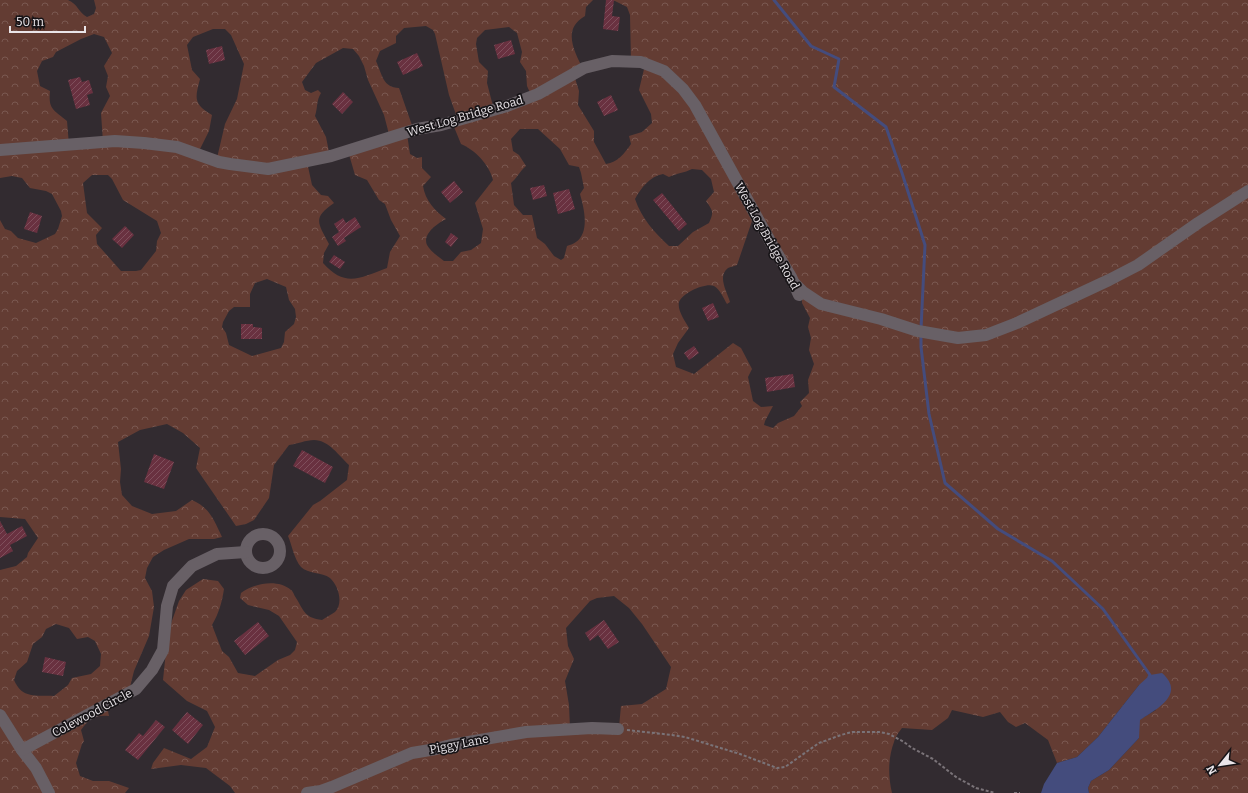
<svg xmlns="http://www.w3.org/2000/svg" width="1248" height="793" font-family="Bitter,serif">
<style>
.forest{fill:url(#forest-crowns);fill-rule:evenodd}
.water{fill:#444c7d}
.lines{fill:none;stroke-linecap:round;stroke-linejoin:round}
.stream{stroke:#444c7d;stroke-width:3}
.building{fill:url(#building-hatch)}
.path{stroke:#7a7378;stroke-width:2;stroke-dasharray:3 2;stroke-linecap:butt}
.minor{stroke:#686066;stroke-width:12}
.labels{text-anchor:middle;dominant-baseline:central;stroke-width:3.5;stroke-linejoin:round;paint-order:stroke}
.street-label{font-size:12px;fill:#eae5e9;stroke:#171417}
</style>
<defs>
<pattern id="forest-crowns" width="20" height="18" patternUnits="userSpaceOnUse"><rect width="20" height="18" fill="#633c33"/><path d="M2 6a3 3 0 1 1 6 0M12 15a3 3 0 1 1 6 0" fill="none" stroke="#7a5851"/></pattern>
<pattern id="building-hatch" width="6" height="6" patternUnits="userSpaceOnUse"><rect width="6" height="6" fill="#693140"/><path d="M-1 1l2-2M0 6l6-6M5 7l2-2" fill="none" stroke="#7f4f5c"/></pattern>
</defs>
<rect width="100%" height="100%" fill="#322b30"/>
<path class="forest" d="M 0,0 L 68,0 C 78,4 78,12 87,17 L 94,14 L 96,8 L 94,0 L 593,0 L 586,7 L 585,16 C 562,29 574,51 583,69 L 574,75 L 579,91 L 578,105 L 594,131 L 594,142 L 606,164 C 618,162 624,154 631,144 L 629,136 L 642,132 L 652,123 L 651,114 L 639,90 L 645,65 L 631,61 L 630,15 L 627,7 L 615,1 L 605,0 L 1248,0 L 1248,793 L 1089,793 L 1088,788 L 1091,781 L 1109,770 L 1139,738 L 1139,720 L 1156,710 L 1139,685 L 1098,737 L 1077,757 L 1057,763 L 1048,740 L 1025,723 L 1016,727 L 1008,722 L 1000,712 L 983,717 L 952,710 L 948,718 L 932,730 L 902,728 C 899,732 895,737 894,742 C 888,758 888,776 892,793 L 235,793 L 230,786 L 206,768 L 181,765 L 151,769 L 153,763 L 164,748 L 191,759 L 207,747 L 215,727 L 207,711 L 187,701 L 163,680 L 168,632 L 179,601 L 186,590 L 203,579 L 218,581 L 224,589 C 222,602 219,613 212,625 L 222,651 L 229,657 L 238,673 L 255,676 L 278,660 L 290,655 L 295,650 L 297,642 L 279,616 L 269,610 L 248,605 L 240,598 L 241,593 C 253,584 277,578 291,590 C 293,591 294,595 296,598 C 304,611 305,618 322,620 C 326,617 331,615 335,612 C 344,603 338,585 330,578 C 322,572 308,574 301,567 C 294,559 292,545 288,536 L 313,505 L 320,501 L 347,480 L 349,465 C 339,456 329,440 314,440 C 306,440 297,444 289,445 L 274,465 L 269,498 L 254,520 L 246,524 L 236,526 L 198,471 L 196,468 L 200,448 L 183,433 L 167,424 L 140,430 L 118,442 L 121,469 L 120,482 L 122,495 L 132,506 L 152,514 L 176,511 L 192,500 C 210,508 214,520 222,537 L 214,539 L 189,539 L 164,550 L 153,557 L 147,568 L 145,578 L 152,591 L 154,607 L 149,636 L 134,671 L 129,691 L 110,706 L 108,711 L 109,716 C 94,715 90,718 81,730 L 84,741 L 82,744 L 76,763 L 80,776 L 93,781 L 109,781 L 129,788 L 125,793 L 0,793 L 0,570 L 16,566 L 27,557 L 28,553 L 38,538 L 25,519 L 0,517 L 0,220 L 5,229 L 11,231 L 18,238 L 36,243 L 55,234 L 58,229 L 62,216 L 61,211 L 52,194 L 46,191 L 30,188 L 22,178 L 12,176 L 0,178 ZM 426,26 L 433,30 L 435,34 L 449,95 L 458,120 L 452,122 L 461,144 C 475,150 489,164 493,180 L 475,203 L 483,229 L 481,243 L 471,250 L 461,252 L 453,261 L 444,261 C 439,257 430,251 427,245 C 422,234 438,223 446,219 C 435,211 425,200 423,186 L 431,177 L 422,168 L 422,157 L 417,158 L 410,154 L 407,134 L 414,131 L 399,88 C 383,88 382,74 376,61 L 380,51 L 396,43 L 396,36 L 404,28 ZM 509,27 L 517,33 L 522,52 L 520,62 L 526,71 L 527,86 L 532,97 L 494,110 L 487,83 L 488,71 L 479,62 L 476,44 L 477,38 L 485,30 ZM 213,29 L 225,29 L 231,35 L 244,64 L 237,99 L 225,124 L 217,158 L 199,151 L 209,131 L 212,115 C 193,104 195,98 200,79 L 192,70 L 187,45 L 193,37 ZM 94,34 L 104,37 L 112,53 L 104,66 L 108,76 L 106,87 L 110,96 L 101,113 L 103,142 L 69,145 L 67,121 C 54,110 48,110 50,91 L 40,86 L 37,71 L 42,61 L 53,57 L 56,52 L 81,39 ZM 343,48 L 353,49 L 359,56 L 364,66 L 368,80 L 384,115 L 390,138 L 348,151 L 355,175 L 367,180 L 379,200 L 385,204 L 391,220 L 400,236 L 390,252 L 387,268 C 360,278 345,288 323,263 L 324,253 L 329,244 C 318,223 312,218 334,203 L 328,196 L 321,195 L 312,185 L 307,162 L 330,157 L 326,137 L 315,116 C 318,107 316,101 321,93 L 318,90 L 311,93 L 305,90 L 302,82 L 316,63 ZM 520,129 L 538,129 L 560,149 L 569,165 L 579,167 L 581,173 L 584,188 L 580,194 C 584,208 590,232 576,242 C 574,244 569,245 567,246 L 564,258 L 561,260 L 554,256 L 545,244 L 537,238 L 532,215 L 523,215 L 514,205 L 511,183 C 517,178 520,171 526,166 L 519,155 L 513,151 L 511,139 ZM 692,169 L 702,170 L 711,179 L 714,192 L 706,201 C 713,211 714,212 709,223 L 693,232 L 678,246 L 669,246 C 654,232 642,219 635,199 C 641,188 650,176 663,174 L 669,177 C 677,173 684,173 692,169 ZM 92,175 L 108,175 L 112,179 L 123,200 L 157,221 L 161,233 L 157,241 L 156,251 L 141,270 L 136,271 L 121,271 L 97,244 L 96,235 L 102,228 L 87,213 L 83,183 ZM 753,218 L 792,281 L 802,300 L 802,303 L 810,318 L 808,327 L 811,338 L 809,350 L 814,364 L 808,380 L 809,393 L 800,402 L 802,406 L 794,416 L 778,423 L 773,428 L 764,425 L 765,421 L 773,406 L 761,407 L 753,401 L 748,377 L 752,369 L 741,348 L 733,343 L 694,374 L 676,367 L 673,354 L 678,343 L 689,328 C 685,321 677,310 679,302 C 682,293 706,282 714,286 C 720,289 724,299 727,304 L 730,302 C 727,292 717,276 728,268 C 730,267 735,266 737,265 ZM 267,279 L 286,287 L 289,300 L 295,309 L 296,317 L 294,324 L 285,332 L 284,342 L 281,348 L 252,356 L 229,345 L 226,333 L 222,327 L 223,322 L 229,311 L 234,307 L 250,307 L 250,294 L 255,283 ZM 614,596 L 629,608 L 642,624 L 671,667 L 666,689 L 642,704 L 621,706 L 619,727 L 570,728 L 569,705 L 565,681 L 574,659 L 568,646 L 566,628 L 590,601 L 597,598 ZM 56,624 L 69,628 L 77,639 L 88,637 L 95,641 L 101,654 L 100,666 L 91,674 L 72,678 L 68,685 L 54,696 C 36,695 22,699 14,680 L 17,671 L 27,662 L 33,644 L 42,637 L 46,629 Z"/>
<path class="water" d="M 1162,673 C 1186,694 1157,709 1140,720 L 1139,738 L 1109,770 L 1091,781 L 1088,788 L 1089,793 L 1041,793 L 1044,784 L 1057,763 L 1077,757 L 1098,737 L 1139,685 L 1150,675 Z"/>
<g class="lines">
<g class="stream">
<path d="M 774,0 L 811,46 L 839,59 L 834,87 L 886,127 L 902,173 L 925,245 L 921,329"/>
<path d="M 921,334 L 921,347 L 929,414 L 945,483 L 998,529 L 1052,561 L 1103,609 L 1150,675 L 1149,677"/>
</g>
</g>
<g class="building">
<path d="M 606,0 L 614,0 L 612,16 L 620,17 L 618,31 L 603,29 Z"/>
<path d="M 511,40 L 515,54 L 498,59 L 494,45 Z"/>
<path d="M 222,46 L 225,60 L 209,64 L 206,50 Z"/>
<path d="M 417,53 L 423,66 L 403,75 L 397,62 Z"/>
<path d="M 80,77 L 82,82 L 89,80 L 93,93 L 87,95 L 90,105 L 76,109 L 68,80 Z"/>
<path d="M 343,92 L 353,102 L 342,114 L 332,104 Z"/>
<path d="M 611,95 L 618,110 L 604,116 L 597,102 Z"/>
<path d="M 454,181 L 463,192 L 450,203 L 441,192 Z"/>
<path d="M 544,185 L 547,196 L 533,200 L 530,188 Z"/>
<path d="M 569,189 L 575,209 L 558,214 L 553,193 Z"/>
<path d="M 662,193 L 687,224 L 679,231 L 653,200 Z"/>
<path d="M 30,212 L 42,216 L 37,233 L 24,229 Z"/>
<path d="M 355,217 L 361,227 L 344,238 L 346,241 L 338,246 L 332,237 L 339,232 L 334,224 L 343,218 L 346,223 Z"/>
<path d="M 125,226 L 134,235 L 122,248 L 112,239 Z"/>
<path d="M 451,233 L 458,238 L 451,247 L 445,242 Z"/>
<path d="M 334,255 L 345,262 L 340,269 L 329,262 Z"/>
<path d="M 713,303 L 719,317 L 708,321 L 702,308 Z"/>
<path d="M 241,324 L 253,324 L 253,327 L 262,328 L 262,339 L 241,339 Z"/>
<path d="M 694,346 L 699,353 L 689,360 L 684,353 Z"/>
<path d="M 793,374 L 795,387 L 767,392 L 765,378 Z"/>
<path d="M 302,450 L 333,467 L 325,483 L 293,466 Z"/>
<path d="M 154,454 L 174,462 L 164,489 L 144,482 Z"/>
<path d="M 0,521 L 7,534 L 22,526 L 27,536 L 10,545 L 13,551 L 0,558 Z"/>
<path d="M 604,620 L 619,642 L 608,649 L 598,635 L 590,641 L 585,633 Z"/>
<path d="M 258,622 L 269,636 L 245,655 L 234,641 Z"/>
<path d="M 45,657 L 66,662 L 63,676 L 42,672 Z"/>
<path d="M 187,712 L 203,725 L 188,744 L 172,730 Z"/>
<path d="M 156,720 L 165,727 L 138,760 L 125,750 L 139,733 L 143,736 Z"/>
</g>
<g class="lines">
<g class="path">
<path d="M 627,730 L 672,735 L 685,737 L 740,754 L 777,768 L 785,767 L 819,743 L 841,735 L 852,732 L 880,732 L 889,734 L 904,742 L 912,748 L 933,759 L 956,777 L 976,788 L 995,793"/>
<path d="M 1014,793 L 1020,793"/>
</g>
<g class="minor">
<path d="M 0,150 L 115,141 L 144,143 L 177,147 L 219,162 L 230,164 L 268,169 L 331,156 L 417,129 L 441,125 L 507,106 L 538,94 L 584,68 L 612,61 L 641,62 L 664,71 L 683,89 L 695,105 L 771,243 L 791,277 L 799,295"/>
<path d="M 795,284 L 803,292 L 821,304 L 881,319 L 918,331 L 958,338 L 986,335 L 1017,323 L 1109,280 L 1138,265 L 1198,223 L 1248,191"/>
<circle cx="263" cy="551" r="17"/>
<path d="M 0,715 L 22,750 L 36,768 L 49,793"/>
<path d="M 22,750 L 136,689 L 152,670 L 163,650 L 167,606 L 173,586 L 192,566 L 217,554 L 246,552"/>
<path d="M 307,793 L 321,791 L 332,787 L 412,753 L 436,749 L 451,745 L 526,732 L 592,728 L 618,729"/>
</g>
</g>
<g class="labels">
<g class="street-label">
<text transform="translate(465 116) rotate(-16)">West Log Bridge Road</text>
<text transform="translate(767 236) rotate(61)">West Log Bridge Road</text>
<text transform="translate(92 713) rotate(-28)">Colewood Circle</text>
<text transform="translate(459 744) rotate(-11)">Piggy Lane</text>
</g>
</g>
<g transform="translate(1220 765) rotate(240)" stroke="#171417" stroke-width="3" paint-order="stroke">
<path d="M0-3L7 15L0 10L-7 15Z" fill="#eae5e9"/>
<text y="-6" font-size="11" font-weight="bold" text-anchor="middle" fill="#eae5e9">N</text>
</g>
<path d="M10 26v6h75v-6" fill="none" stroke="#eae5e9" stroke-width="2"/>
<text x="16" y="26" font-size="12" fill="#eae5e9" stroke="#171417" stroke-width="3" paint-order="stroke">50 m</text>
</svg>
